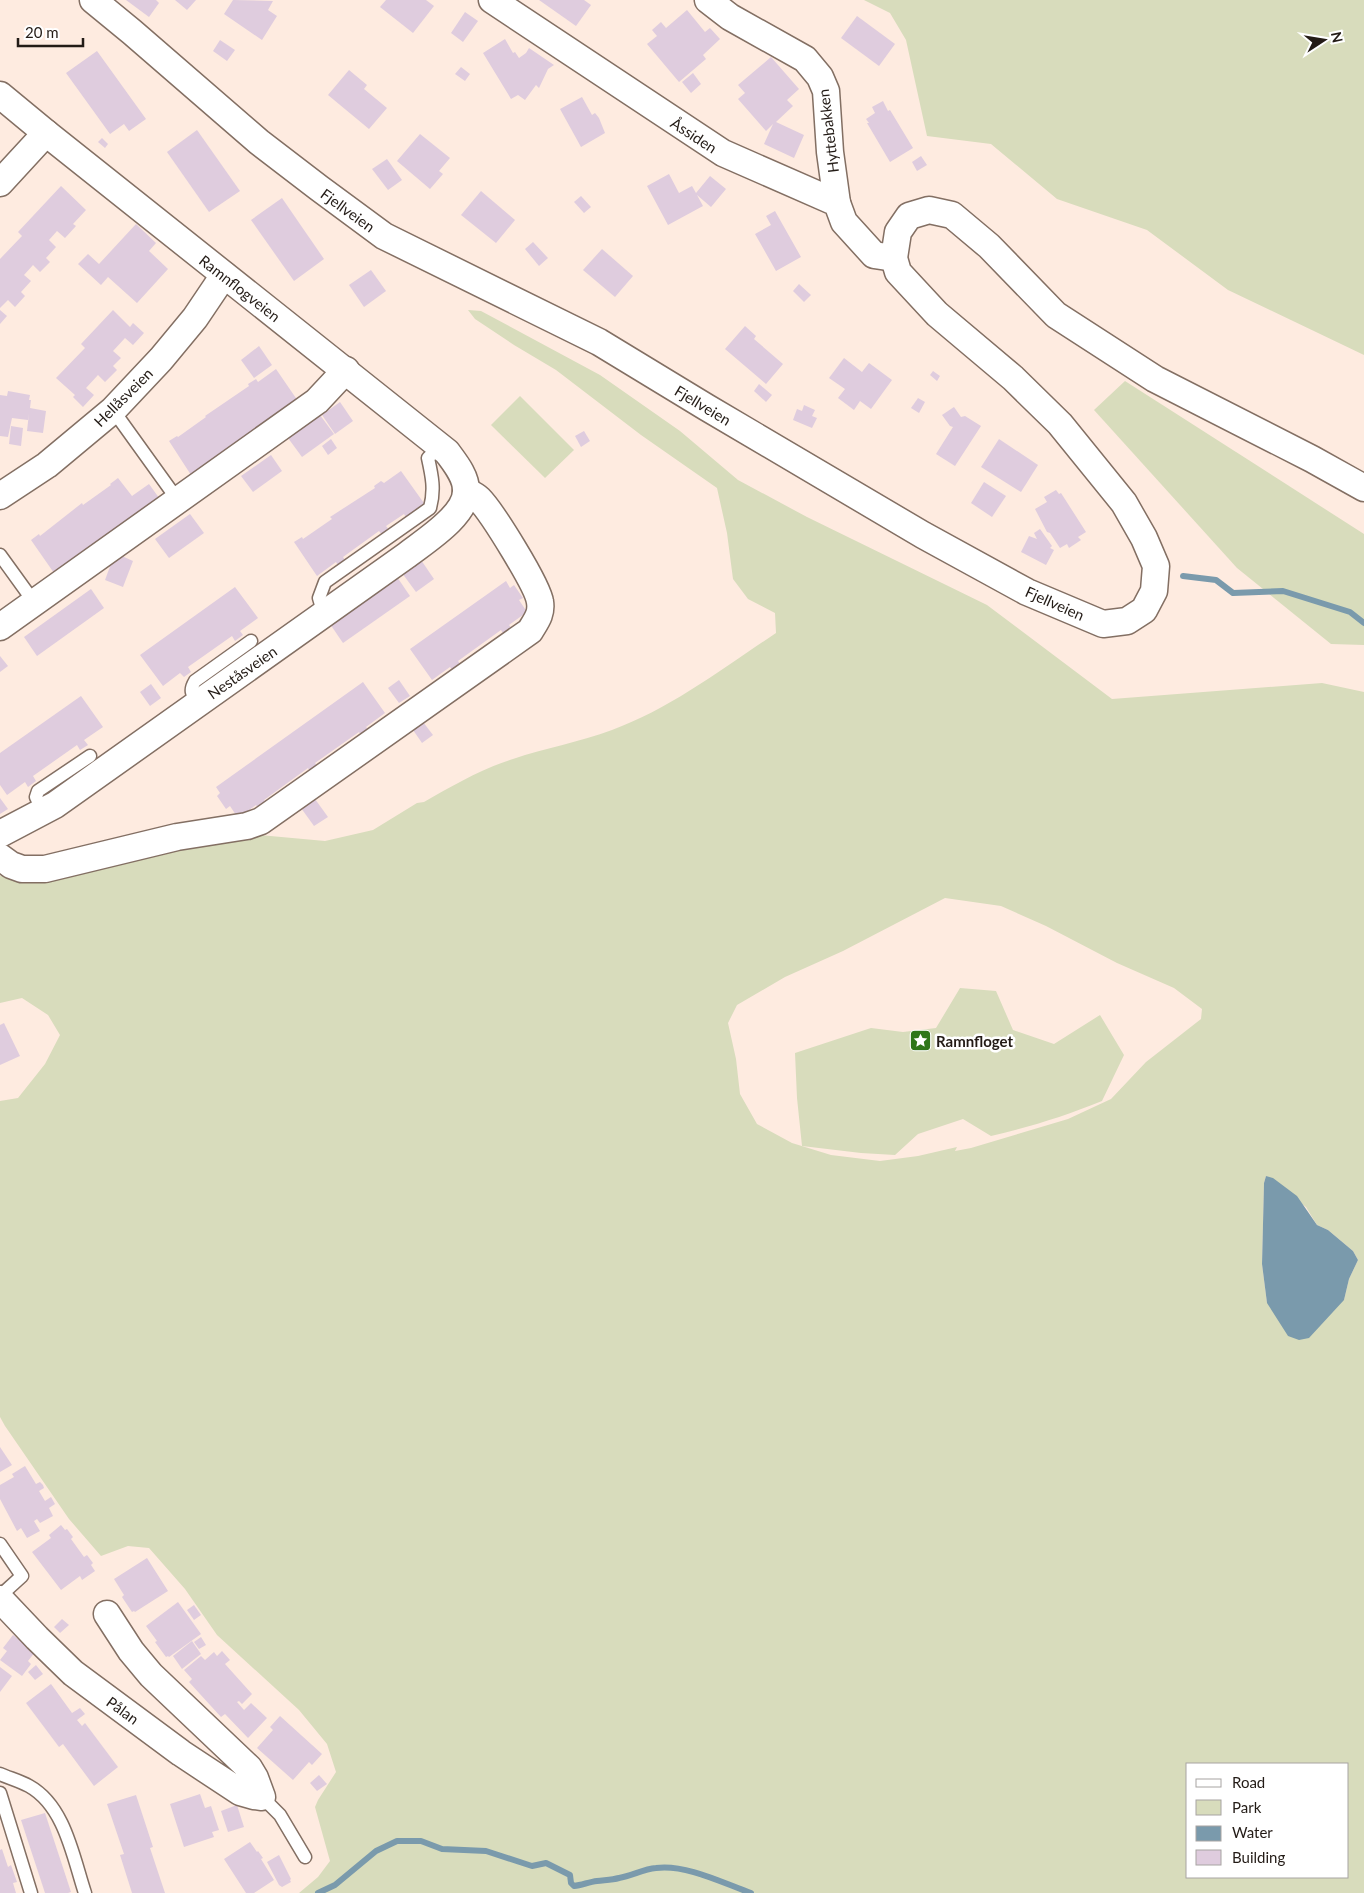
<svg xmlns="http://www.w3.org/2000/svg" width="1364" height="1893" font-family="Lato,sans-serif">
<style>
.green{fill:#d8dcbc;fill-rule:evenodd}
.water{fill:#7a9aac}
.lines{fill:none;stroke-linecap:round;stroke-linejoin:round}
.stream{stroke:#7a9aac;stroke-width:6}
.building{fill:#dfccde}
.lane-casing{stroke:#836f63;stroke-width:15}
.street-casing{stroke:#836f63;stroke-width:29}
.lane{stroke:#fff;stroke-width:12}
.street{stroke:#fff;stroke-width:26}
.labels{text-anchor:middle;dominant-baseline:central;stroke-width:5;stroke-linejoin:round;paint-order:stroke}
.street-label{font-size:15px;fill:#231b16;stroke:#fff}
.poi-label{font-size:15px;font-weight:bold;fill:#231b16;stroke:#fff;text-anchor:start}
</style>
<rect width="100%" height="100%" fill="#feebe0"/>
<g class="green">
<path d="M 864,0 L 1364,0 L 1364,355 L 1228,290 L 1147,230 L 1057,199 L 991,144 L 927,136 L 906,40 L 890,13 Z"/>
<path d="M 468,310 L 481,311 L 600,375 L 680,431 L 738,480 L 807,517 L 987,605 L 1112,699 L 1322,683 L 1364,692 L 1364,1893 L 299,1893 L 318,1877 L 330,1861 L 315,1807 L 318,1800 L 336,1772 L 327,1744 L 299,1710 L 217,1635 L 185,1589 L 149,1548 L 128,1546 L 101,1556 L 69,1519 L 5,1426 L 0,1417 L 0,1101 L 18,1098 L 45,1064 L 60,1035 L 48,1015 L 22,998 L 0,1003 L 0,876 L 28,878 L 248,834 L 325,841 L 373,830 L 417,803 L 424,802 C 452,786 481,769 513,759 C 545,748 580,742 612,730 C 670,709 725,667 776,633 L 775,613 L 748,599 L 733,579 L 727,533 L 717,488 L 641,435 L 556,370 L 514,345 L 475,319 ZM 945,898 L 1001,906 L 1046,926 L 1117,963 L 1174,988 L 1202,1009 L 1201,1019 L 1146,1062 L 1111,1099 L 1068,1119 L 971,1148 L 955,1151 L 957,1147 L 918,1156 L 880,1161 L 831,1155 L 792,1143 L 757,1124 L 740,1094 L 736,1059 L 728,1023 L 737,1005 L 785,977 L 843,951 ZM 1266,1176 L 1306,1207 L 1317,1225 L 1328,1230 L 1353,1251 L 1358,1260 L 1349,1279 L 1344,1300 L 1267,1303 L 1262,1264 L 1264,1183 ZM 1188,1764 L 1348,1764 L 1348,1877 L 1188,1877 Z"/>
<path d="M 1125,381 L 1364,534 L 1364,645 L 1331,644 L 1237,568 L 1094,410 Z"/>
<path d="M 520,396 L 574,450 L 545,478 L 491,425 Z"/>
<path d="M 960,988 L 996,991 L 1013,1030 L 1054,1044 L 1100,1015 L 1124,1055 L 1102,1101 C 1065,1116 1030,1127 991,1136 L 963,1119 L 918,1134 L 895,1155 L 861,1153 L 802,1146 L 797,1098 L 795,1053 L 871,1028 L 903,1032 L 936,1028 Z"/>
</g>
<path class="water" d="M 1266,1176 L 1273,1178 L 1297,1196 L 1317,1225 L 1328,1230 L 1353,1251 L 1358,1260 L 1349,1279 L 1344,1300 L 1309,1338 L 1299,1340 L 1288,1336 L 1267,1303 L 1262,1264 L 1264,1183 Z"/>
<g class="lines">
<g class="stream">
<path d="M 1183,576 L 1216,580 L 1233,593 L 1283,591 L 1350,612 L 1364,623"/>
<path d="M 318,1893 L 335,1885 L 376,1851 L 397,1841 L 421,1841 L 442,1849 L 486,1851 L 532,1866 L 546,1863 L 570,1875 L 571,1883 L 574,1886 C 582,1885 589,1882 597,1881 C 604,1880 612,1880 619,1878 C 632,1876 643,1869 656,1868 C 686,1864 723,1883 751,1893"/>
</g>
</g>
<g class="building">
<path d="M 126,0 L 156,0 L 159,3 L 149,17 Z"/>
<path d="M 175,0 L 196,0 L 187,10 Z"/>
<path d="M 233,0 L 273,1 L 268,10 L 277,16 L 262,40 L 224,14 Z"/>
<path d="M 386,0 L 426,0 L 434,6 L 413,33 L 380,7 Z"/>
<path d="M 539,0 L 584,0 L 591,5 L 576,26 Z"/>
<path d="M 687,10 L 705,32 L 710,28 L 720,39 L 703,55 L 706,59 L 679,82 L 647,44 L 657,36 L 652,30 L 661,22 L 666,28 Z"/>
<path d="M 465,12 L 478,21 L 463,42 L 451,33 Z"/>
<path d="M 857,16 L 895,44 L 879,66 L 841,38 Z"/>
<path d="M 505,39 L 513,53 L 515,52 L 519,58 L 526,53 L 529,48 L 554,65 L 548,69 L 539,88 L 536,85 L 525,100 L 518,95 L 511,99 L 483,53 Z"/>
<path d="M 220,40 L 235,50 L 227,61 L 213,51 Z"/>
<path d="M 97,51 L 146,119 L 129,131 L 124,124 L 110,134 L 66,73 Z"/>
<path d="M 771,57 L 799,89 L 787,100 L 793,106 L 776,122 L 804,135 L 794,158 L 764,144 L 773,124 L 766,131 L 738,99 L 745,93 L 738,85 Z"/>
<path d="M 461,67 L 470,74 L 465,81 L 455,74 Z"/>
<path d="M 349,70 L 367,85 L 364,89 L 387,108 L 369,129 L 328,95 Z"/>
<path d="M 693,73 L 701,84 L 691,93 L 682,82 Z"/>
<path d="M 582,97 L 592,115 L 595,113 L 599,118 L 605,133 L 581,147 L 560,109 Z"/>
<path d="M 883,101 L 888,111 L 890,110 L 913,148 L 890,162 L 867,123 L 869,123 L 866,119 L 875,113 L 872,107 Z"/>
<path d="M 197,130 L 240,191 L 209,212 L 167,152 Z"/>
<path d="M 420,134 L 450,158 L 439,171 L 443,174 L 430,189 L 397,161 Z"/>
<path d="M 102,138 L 108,144 L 105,148 L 98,142 Z"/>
<path d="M 921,156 L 927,165 L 917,171 L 912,162 Z"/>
<path d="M 387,159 L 402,180 L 388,190 L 372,169 Z"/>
<path d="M 669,174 L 679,193 L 692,186 L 696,193 L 710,176 L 726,189 L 711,207 L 697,195 L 703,206 L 668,225 L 647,186 Z"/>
<path d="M 61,186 L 86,210 L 73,224 L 76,226 L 65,238 L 57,231 L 49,240 L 56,247 L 46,258 L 50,262 L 40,272 L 33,265 L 24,275 L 31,281 L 21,292 L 25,296 L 15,307 L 8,300 L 0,308 L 0,259 L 22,236 L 18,232 Z"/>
<path d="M 481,191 L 515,220 L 496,243 L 461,215 Z"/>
<path d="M 581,196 L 591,207 L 584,213 L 574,202 Z"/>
<path d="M 282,198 L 324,259 L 294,281 L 251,220 Z"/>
<path d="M 775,211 L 801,257 L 776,271 L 755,234 L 771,225 L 766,216 Z"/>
<path d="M 136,224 L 156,243 L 149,251 L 168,269 L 137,303 L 108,277 L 101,285 L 78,264 L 88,254 L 99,264 Z"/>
<path d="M 533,242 L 548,258 L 539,266 L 525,249 Z"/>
<path d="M 602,249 L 633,276 L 615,297 L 583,270 Z"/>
<path d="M 371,270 L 386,291 L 364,307 L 349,285 Z"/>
<path d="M 799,284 L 811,295 L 804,302 L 793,291 Z"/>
<path d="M 0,310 L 7,316 L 0,324 Z"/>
<path d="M 113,310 L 130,327 L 133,323 L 144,333 L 133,345 L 125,338 L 113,351 L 121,358 L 113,366 L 117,370 L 105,382 L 98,375 L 86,388 L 94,395 L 83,407 L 73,397 L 75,395 L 56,378 L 85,348 L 81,344 Z"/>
<path d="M 745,326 L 756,336 L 754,339 L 783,364 L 766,384 L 725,349 Z"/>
<path d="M 259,346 L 272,365 L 254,378 L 241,360 Z"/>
<path d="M 844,358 L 862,372 L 869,363 L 892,380 L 871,409 L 860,401 L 854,410 L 838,398 L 845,389 L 829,378 Z"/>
<path d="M 276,369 L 300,404 L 282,417 L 278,412 L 261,425 L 264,429 L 254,430 L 218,456 L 221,460 L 191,475 L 169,441 L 177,436 L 178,437 L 206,417 L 205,416 L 249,386 L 248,384 L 256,379 L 258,382 Z"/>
<path d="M 933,371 L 940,376 L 937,381 L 930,375 Z"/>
<path d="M 759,384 L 772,395 L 766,402 L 754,391 Z"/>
<path d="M 8,391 L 30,395 L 29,400 L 31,400 L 30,408 L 46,411 L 43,433 L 27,431 L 29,413 L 28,420 L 12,418 L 8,437 L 0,436 L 0,395 L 7,396 Z"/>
<path d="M 918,398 L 925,402 L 919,413 L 911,408 Z"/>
<path d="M 340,402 L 353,421 L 335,434 L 322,415 Z"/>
<path d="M 804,405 L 815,410 L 812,416 L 817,418 L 812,428 L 793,420 L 797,409 L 802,411 Z"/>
<path d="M 954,407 L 961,417 L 965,416 L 981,426 L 955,466 L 936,454 L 953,427 L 950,426 L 942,415 Z"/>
<path d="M 320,415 L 334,434 L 302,457 L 288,438 Z"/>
<path d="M 11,426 L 23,428 L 21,446 L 9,444 Z"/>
<path d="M 584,431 L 590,441 L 581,447 L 575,436 Z"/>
<path d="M 331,439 L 337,448 L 328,455 L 322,446 Z"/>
<path d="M 999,439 L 1038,465 L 1021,492 L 981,467 Z"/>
<path d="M 271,455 L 282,471 L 253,492 L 241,476 Z"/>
<path d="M 401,471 L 426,506 L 407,519 L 404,514 L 386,526 L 390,531 L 383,536 L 379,531 L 343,557 L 346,562 L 339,567 L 336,562 L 317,576 L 294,542 L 302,537 L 303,539 L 332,519 L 330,517 L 375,488 L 374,486 L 381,481 L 384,483 Z"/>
<path d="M 118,478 L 132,496 L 149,484 L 162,502 L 54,573 L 31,540 L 39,534 L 40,536 L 82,503 L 83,505 L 111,485 L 110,484 Z"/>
<path d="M 984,482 L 1006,496 L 992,517 L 971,503 Z"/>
<path d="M 1056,490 L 1059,494 L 1061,493 L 1086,532 L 1078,537 L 1081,540 L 1069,548 L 1067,544 L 1060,548 L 1050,533 L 1047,532 L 1035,509 L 1047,502 L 1044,497 Z"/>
<path d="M 190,514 L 204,533 L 169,558 L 155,539 Z"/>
<path d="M 1040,529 L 1052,546 L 1050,548 L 1054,550 L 1046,565 L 1021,552 L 1029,536 L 1037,539 L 1034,533 Z"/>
<path d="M 115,553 L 133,561 L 123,587 L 105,580 Z"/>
<path d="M 421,560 L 434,579 L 416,592 L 402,573 Z"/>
<path d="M 397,577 L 410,596 L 343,643 L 330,624 Z"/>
<path d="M 506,581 L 510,588 L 514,585 L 523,598 L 519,600 L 527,612 L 509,625 L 513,630 L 505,636 L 501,630 L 458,661 L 462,667 L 454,672 L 450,667 L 432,680 L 410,649 Z"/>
<path d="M 235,587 L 258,618 L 240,631 L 243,635 L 235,641 L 232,636 L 188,667 L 191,672 L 184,677 L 180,673 L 163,686 L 140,655 Z"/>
<path d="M 91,589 L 104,608 L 37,656 L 24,637 Z"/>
<path d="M 0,656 L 8,666 L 0,672 Z"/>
<path d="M 399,680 L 410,696 L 399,703 L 388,688 Z"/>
<path d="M 363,682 L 385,713 L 366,727 L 370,731 L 362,737 L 359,732 L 315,763 L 319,768 L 311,773 L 308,768 L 264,800 L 267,804 L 260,810 L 256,805 L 238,818 L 230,806 L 226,809 L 217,796 L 220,793 L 216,787 Z"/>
<path d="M 151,684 L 161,698 L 150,706 L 140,692 Z"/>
<path d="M 81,696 L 103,727 L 84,740 L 88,745 L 80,750 L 77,745 L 33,776 L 36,781 L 28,787 L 25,782 L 7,795 L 0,785 L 0,753 Z"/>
<path d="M 423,722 L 433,735 L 422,743 L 413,730 Z"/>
<path d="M 0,798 L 8,809 L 0,814 Z"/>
<path d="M 315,799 L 328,817 L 314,826 L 301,808 Z"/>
<path d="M 4,1023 L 20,1056 L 0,1065 L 0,1025 Z"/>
<path d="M 0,1447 L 12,1465 L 0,1472 Z"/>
<path d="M 25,1466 L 36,1484 L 40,1482 L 43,1485 L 44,1488 L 39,1491 L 45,1501 L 51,1497 L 55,1504 L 49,1508 L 53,1516 L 40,1523 L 37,1519 L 34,1521 L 40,1531 L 27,1538 L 21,1528 L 17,1531 L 0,1499 L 0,1485 L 14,1477 L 12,1474 Z"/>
<path d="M 61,1525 L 65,1530 L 67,1529 L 73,1537 L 71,1539 L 84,1557 L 87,1555 L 93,1563 L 91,1565 L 95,1571 L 82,1580 L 80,1576 L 61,1590 L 32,1552 L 51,1538 L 49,1535 Z"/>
<path d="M 147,1558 L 168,1591 L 135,1612 L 134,1611 L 132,1612 L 122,1597 L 124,1595 L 114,1579 Z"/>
<path d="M 178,1602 L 201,1634 L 169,1657 L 168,1656 L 166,1657 L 155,1642 L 157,1641 L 146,1626 Z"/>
<path d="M 194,1605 L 201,1615 L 194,1620 L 187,1610 Z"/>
<path d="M 62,1619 L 69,1625 L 60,1633 L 54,1627 Z"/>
<path d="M 13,1635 L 35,1652 L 28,1661 L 31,1664 L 22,1676 L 0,1660 L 7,1651 L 3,1648 Z"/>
<path d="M 201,1637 L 206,1645 L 199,1649 L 194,1642 Z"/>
<path d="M 192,1641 L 201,1654 L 182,1669 L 173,1656 Z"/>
<path d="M 222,1651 L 230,1660 L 225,1664 L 252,1694 L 242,1704 L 239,1701 L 237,1702 L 244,1710 L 251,1703 L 267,1718 L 248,1738 L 225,1714 L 221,1717 L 189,1682 L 192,1679 L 184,1670 L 201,1656 L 205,1660 L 214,1652 L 217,1656 Z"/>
<path d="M 36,1665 L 43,1674 L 35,1680 L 28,1672 Z"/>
<path d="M 0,1667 L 12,1676 L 0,1692 Z"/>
<path d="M 51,1684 L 72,1713 L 80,1708 L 85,1714 L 77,1720 L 82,1726 L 85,1723 L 118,1767 L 94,1786 L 63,1744 L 59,1747 L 26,1703 Z"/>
<path d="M 280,1716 L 322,1754 L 312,1765 L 309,1762 L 293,1780 L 257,1748 L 273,1730 L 270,1727 Z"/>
<path d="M 319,1775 L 327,1784 L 317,1791 L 310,1783 Z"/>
<path d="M 200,1794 L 205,1808 L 211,1806 L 219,1830 L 212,1832 L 214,1837 L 184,1847 L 170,1804 Z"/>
<path d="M 136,1795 L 153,1847 L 150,1848 L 165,1893 L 132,1893 L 120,1855 L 124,1854 L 107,1804 Z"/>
<path d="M 237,1805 L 244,1827 L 228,1832 L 221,1811 Z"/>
<path d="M 45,1813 L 71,1892 L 68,1893 L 45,1893 L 21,1820 Z"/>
<path d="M 250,1842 L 257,1852 L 258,1851 L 263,1858 L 261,1859 L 274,1880 L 254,1893 L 246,1893 L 224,1859 Z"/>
<path d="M 2,1849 L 8,1867 L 11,1865 L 17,1882 L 13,1883 L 16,1893 L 0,1893 L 0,1850 Z"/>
<path d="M 279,1855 L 291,1879 L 290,1880 L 291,1882 L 282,1887 L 279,1885 L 267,1862 Z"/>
</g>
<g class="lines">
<defs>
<g id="lane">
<path d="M 113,410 L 177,499"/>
<path d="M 0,555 L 34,602"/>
<path d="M 324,615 L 319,598 L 325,582 L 430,508 C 435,490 432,476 428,458 L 440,446"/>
<path d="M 198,703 C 192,694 189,691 195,681 L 251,641"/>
<path d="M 43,812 L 36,797 L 38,791 L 90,756"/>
<path d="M 0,1544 L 22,1576 L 0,1596"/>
<path d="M 0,1774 C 9,1778 20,1781 29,1786 C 65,1806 73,1857 85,1893"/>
<path d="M 0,1793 L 31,1893"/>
<path d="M 262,1797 L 280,1815 L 305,1857"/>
</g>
<g id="street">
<path d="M 93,0 L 132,32 L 259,142 L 319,188 L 384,236 L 599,342 L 706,407 L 923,535 L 1027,592 L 1103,624 L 1127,621 L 1144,610 L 1154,591 L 1156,566 L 1144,538 L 1124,503 L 1060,424 L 1013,378 L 937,314 L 898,272 L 894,258 L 898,232 L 909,216 L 929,210 L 952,215 L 989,246 L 1056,315 L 1155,379 L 1312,459 L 1364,488"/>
<path d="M 492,0 L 723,153 L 837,203 L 844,222 L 874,255 L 894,258"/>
<path d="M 708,0 L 730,17 L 805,59 L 820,77 L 826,91 L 830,152 L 837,203"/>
<path d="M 0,95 L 46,133 L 447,452 C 455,463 466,476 466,490 C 467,515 425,541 407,555 L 55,805 L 0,834"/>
<path d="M 0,183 L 46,133"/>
<path d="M 0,496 L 47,465 L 113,410 L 161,359 L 195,318 L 224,275"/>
<path d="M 0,627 L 317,401 L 346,370"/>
<path d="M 0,857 L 11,865 L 22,869 L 45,869 L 177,837 L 247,826 L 261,821 L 530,631 C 536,621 542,614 540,602 C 538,586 492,512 479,499 C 476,496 470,493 466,491"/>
<path d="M 0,1599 L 37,1638 L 73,1673 L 181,1753 L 240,1792 L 254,1796 L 262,1797 L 255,1778 L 249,1768 L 151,1675 L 131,1651 L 107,1614"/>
</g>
</defs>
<use href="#lane" class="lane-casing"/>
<use href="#street" class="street-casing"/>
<use href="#lane" class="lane"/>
<use href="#street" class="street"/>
</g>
<defs>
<symbol id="sight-square" viewBox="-11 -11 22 22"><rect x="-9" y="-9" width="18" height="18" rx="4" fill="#2e7619" stroke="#fff"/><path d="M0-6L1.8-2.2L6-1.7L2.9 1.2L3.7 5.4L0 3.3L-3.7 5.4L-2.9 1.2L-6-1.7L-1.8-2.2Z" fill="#fff"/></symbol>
</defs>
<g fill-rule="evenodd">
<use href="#sight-square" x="908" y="1028" width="25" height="25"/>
</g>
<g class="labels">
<g class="street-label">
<text transform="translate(828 131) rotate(-97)">Hyttebakken</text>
<text transform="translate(694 135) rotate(33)">Åssiden</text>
<text transform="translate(348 210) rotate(36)">Fjellveien</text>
<text transform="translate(240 288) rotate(38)">Ramnflogveien</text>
<text transform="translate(123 397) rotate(-45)">Hellåsveien</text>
<text transform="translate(703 405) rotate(31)">Fjellveien</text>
<text transform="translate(1055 603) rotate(24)">Fjellveien</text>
<text transform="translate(242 672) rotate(-35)">Neståsveien</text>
<text transform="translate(123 1710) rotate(36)">Pålan</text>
</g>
<g class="poi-label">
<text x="936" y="1041">Ramnfloget</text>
</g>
</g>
<rect x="1186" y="1763" width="162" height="115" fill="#ffffff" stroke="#a7a4a2"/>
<rect x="1196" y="1779" width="25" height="8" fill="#ffffff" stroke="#a7a4a2"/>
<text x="1232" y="1788" font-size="15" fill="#231b16">Road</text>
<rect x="1196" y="1800" width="25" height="15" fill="#d8dcbc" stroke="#a7a4a2"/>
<text x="1232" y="1813" font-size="15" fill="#231b16">Park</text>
<rect x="1196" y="1826" width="25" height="15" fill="#7a9aac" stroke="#a7a4a2"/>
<text x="1232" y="1838" font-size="15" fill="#231b16">Water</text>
<rect x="1196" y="1850" width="25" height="15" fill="#dfccde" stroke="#a7a4a2"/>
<text x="1232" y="1863" font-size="15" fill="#231b16">Building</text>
<g transform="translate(1324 40) rotate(78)" stroke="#ffffff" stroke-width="4" paint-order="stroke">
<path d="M0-4L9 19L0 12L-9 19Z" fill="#231b16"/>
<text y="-8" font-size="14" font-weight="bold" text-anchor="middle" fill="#231b16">N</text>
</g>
<path d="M18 38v8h65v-8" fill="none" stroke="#231b16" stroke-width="2.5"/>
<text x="25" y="38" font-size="15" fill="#231b16" stroke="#ffffff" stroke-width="4" paint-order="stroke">20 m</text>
</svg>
